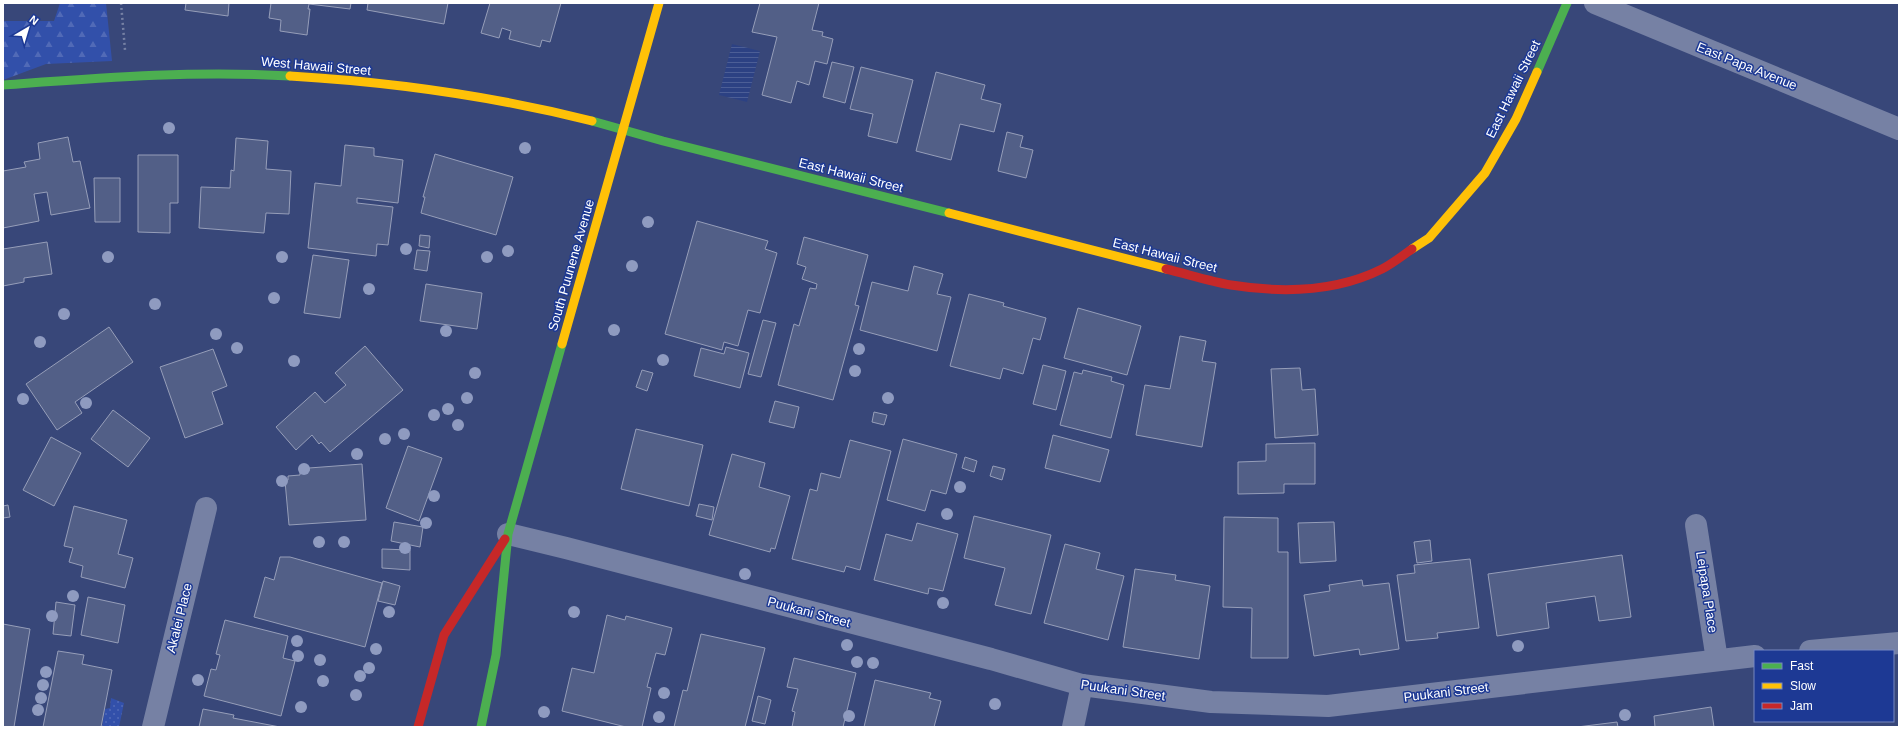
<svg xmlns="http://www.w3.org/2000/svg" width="1902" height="730" font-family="Arial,sans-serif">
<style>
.green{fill:url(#green-dots)}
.forest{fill:url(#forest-firs)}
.water{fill:url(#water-rules)}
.building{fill:#525f87;stroke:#969eb9}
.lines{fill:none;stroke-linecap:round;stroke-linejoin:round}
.path{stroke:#7681a4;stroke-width:2.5;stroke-dasharray:2 3;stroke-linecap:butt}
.street{stroke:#7681a4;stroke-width:22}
.fast{stroke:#4caf50;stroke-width:9}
.slow{stroke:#ffc107;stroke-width:9}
.jam{stroke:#c62828;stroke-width:9}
.tree{fill:#8f9bc0}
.labels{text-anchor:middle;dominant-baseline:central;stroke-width:3;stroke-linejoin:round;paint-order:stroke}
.street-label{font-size:13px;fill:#fff;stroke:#1d3994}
</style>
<defs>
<pattern id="green-dots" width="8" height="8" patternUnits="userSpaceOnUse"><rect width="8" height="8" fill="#3250aa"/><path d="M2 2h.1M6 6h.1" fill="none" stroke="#516ab7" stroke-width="1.8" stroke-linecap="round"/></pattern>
<pattern id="forest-firs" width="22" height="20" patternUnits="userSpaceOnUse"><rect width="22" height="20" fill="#3250aa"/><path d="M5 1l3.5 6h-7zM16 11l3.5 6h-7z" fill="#516ab7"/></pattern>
<pattern id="water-rules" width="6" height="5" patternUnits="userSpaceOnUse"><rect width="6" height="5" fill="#2c4183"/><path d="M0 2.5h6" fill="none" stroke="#4c5e96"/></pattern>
</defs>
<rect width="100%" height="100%" fill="#384779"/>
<path class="green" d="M 111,698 L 124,703 L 119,727 L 102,727 L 105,709 L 110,708 Z"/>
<path class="forest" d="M 60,3 L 106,3 L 112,61 L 46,64 L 3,80 L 3,21 L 54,21 Z"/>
<path class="water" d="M 732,44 L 760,51 L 747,102 L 719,95 Z"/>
<g class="building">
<path d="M 186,3 L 229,3 L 228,16 L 185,10 Z"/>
<path d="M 271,3 L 351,3 L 350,9 L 309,4 L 308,9 L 310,9 L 307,35 L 280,31 L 281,20 L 269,18 Z"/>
<path d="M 368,3 L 448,3 L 444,24 L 367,10 Z"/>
<path d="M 490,3 L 561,3 L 550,42 L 542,40 L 540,47 L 509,39 L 511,31 L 502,28 L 499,38 L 481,33 Z"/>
<path d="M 760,3 L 819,3 L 812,30 L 823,32 L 822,36 L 833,39 L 827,64 L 815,61 L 809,85 L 797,81 L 791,103 L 762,95 L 777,37 L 752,32 Z"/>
<path d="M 832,62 L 854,67 L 845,103 L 823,97 Z"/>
<path d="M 861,67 L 913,80 L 897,143 L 868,136 L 873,114 L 850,109 Z"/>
<path d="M 936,72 L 985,85 L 981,99 L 1001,104 L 994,132 L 960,124 L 951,160 L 916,151 Z"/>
<path d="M 1007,132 L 1023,136 L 1020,147 L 1033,150 L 1026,178 L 998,171 Z"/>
<path d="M 68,137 L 73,162 L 80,161 L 90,208 L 51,215 L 47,192 L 34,194 L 39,221 L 3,228 L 3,171 L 26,167 L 24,162 L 40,159 L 38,143 Z"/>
<path d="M 236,138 L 268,141 L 266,169 L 291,171 L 289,214 L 266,213 L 264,233 L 199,228 L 201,187 L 230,188 L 231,170 L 234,171 Z"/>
<path d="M 345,145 L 374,148 L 374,156 L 403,160 L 398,203 L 357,198 L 357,203 L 393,207 L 388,245 L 377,244 L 376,256 L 308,248 L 315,183 L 341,186 Z"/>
<path d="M 435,154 L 513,177 L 496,235 L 421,213 L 425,197 L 423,197 Z"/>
<path d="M 138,155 L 178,155 L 178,203 L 170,203 L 170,233 L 138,232 Z"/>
<path d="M 94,178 L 120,178 L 120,222 L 95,222 Z"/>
<path d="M 697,221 L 768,241 L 765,249 L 777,253 L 760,313 L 748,310 L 738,346 L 724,342 L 722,350 L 665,334 Z"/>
<path d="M 420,235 L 430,236 L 429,248 L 419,246 Z"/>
<path d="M 804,237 L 868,255 L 855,305 L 859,306 L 833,400 L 778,385 L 794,324 L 799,326 L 810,288 L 816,289 L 817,284 L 802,279 L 806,267 L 797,264 Z"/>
<path d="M 47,242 L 52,274 L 24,278 L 24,282 L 3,286 L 3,249 Z"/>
<path d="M 417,250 L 430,251 L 427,271 L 414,269 Z"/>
<path d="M 313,255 L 349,260 L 340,318 L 304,313 Z"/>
<path d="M 914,266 L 943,274 L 937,294 L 951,297 L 937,351 L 860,330 L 872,282 L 908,291 Z"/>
<path d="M 426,284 L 482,293 L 477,329 L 420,321 Z"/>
<path d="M 969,294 L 1004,303 L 1003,306 L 1046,318 L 1040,340 L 1033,338 L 1023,374 L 1003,368 L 1000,379 L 950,366 Z"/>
<path d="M 1078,308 L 1141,326 L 1127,375 L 1064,358 Z"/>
<path d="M 763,320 L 776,323 L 761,377 L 748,374 Z"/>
<path d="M 109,327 L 133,362 L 75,402 L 82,413 L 57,430 L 26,384 Z"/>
<path d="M 1180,336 L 1206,341 L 1202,361 L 1216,363 L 1202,447 L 1136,435 L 1145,385 L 1170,389 Z"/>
<path d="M 365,346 L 403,390 L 330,452 L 321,442 L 319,444 L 312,435 L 296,450 L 276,427 L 315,392 L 325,403 L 346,385 L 335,373 Z"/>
<path d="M 726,347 L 749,353 L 740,388 L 694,376 L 701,348 L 724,354 Z"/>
<path d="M 213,349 L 227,386 L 212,392 L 223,424 L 185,438 L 160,367 Z"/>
<path d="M 1043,365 L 1066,371 L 1056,410 L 1033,404 Z"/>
<path d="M 1300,368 L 1302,390 L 1315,389 L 1318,435 L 1275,438 L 1271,369 Z"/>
<path d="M 642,370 L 653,373 L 647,391 L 636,387 Z"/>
<path d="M 1083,370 L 1112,377 L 1111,381 L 1124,385 L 1111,438 L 1060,425 L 1074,372 L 1082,374 Z"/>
<path d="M 775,401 L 799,407 L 794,428 L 769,422 Z"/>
<path d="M 113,410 L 150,438 L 128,467 L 91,439 Z"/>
<path d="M 874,412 L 887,415 L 884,425 L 872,422 Z"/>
<path d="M 636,429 L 703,445 L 689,506 L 621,489 Z"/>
<path d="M 1053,435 L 1109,450 L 1100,482 L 1045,468 Z"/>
<path d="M 51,437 L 81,453 L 54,506 L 23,490 Z"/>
<path d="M 903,439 L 957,454 L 946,494 L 931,490 L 925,511 L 887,500 Z"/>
<path d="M 850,440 L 891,451 L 860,570 L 846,566 L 844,572 L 792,559 L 810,489 L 817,491 L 821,473 L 840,478 Z"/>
<path d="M 1315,443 L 1315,484 L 1284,484 L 1284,493 L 1238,494 L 1238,462 L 1266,461 L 1266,444 Z"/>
<path d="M 408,446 L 442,458 L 419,521 L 386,508 Z"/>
<path d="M 732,454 L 765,463 L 759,487 L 790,496 L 775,549 L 771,548 L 770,552 L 709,535 Z"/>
<path d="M 965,457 L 977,461 L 974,472 L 962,468 Z"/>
<path d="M 362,464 L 366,520 L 289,525 L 285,481 L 288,480 L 288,476 L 300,475 L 300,472 L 309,471 L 309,468 Z"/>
<path d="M 993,466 L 1005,469 L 1002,480 L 990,476 Z"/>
<path d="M 699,504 L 714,507 L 712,520 L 696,516 Z"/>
<path d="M 8,505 L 10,517 L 3,518 L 3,506 Z"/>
<path d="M 74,506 L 127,520 L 118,554 L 133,558 L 125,588 L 81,577 L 83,566 L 69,562 L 73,548 L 64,546 Z"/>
<path d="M 974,516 L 1051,535 L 1031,614 L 995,605 L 1005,568 L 964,558 Z"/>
<path d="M 1224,517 L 1278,518 L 1278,552 L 1288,552 L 1288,658 L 1251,658 L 1252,608 L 1223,607 Z"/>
<path d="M 394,522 L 423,527 L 420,547 L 391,541 Z"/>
<path d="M 1334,522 L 1336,561 L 1300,563 L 1298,523 Z"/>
<path d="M 917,523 L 958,534 L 943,591 L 929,588 L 928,594 L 874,580 L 886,534 L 912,541 Z"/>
<path d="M 1430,540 L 1432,561 L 1417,563 L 1414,542 Z"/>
<path d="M 1065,544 L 1100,553 L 1096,569 L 1124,576 L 1108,640 L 1044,623 Z"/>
<path d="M 382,549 L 410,550 L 410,570 L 382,568 Z"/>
<path d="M 1622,555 L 1631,617 L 1599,621 L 1595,596 L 1546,603 L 1549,628 L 1497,636 L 1488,574 Z"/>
<path d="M 280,557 L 290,557 L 382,583 L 365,647 L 254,617 L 265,577 L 274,580 Z"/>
<path d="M 1470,559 L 1479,628 L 1437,633 L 1438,638 L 1406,641 L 1397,575 L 1415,573 L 1414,565 Z"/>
<path d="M 1135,569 L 1176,575 L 1175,580 L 1210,586 L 1199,659 L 1123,647 Z"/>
<path d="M 1362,580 L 1363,586 L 1389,583 L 1399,649 L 1360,655 L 1359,649 L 1314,656 L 1304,595 L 1330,591 L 1329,585 Z"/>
<path d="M 383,581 L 400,586 L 395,605 L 378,601 Z"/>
<path d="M 88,597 L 125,605 L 118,643 L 81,635 Z"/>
<path d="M 56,602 L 75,605 L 71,636 L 53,634 Z"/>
<path d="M 607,615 L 625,620 L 626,616 L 672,628 L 665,655 L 656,653 L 647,687 L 651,688 L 642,727 L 626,727 L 562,711 L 572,668 L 594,673 Z"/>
<path d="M 225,620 L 288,636 L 283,658 L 295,661 L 281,716 L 204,696 L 211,669 L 216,670 L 220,655 L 216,654 Z"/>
<path d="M 3,624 L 30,629 L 14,727 L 3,727 Z"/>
<path d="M 701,634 L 765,648 L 745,727 L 674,727 L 683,690 L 687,691 Z"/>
<path d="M 58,651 L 84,655 L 82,664 L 112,670 L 101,727 L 43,727 Z"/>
<path d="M 794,658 L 856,673 L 843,727 L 792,727 L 795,712 L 792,711 L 798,689 L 787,687 Z"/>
<path d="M 875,680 L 931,693 L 929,698 L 941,701 L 934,727 L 864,727 Z"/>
<path d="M 758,696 L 771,700 L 765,724 L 752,721 Z"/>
<path d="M 1711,707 L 1714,727 L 1655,727 L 1654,716 Z"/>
<path d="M 203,709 L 234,715 L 233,718 L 280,727 L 199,727 Z"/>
<path d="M 1617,722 L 1618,727 L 1577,727 Z"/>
</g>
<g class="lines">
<path class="path" d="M 121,3 L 125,50"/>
<g class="street">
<path d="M 1595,3 L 1899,129"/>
<path d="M 1696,525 L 1717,660"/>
<path d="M 508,534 L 566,548 L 991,659 L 1082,685 L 1211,702 L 1328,706 L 1755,656"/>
<path d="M 1810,651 L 1899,643"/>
<path d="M 153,727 L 206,508"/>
<path d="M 1073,727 L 1082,685"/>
</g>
<g class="fast">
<path d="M 1537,72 L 1567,3"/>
<path d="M 3,85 C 98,78 194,70 290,76"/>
<path d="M 592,121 L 663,141 L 949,213"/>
<path d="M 481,727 L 496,655 L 508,534 L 562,344"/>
</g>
<g class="slow">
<path d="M 290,76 C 391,82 493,96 592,121"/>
<path d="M 949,213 L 1166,269"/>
<path d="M 1412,249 L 1429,238 L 1485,173 L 1516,119 L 1537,72"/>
<path d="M 562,344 L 659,3"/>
</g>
<g class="jam">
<path d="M 1166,269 C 1187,274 1209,281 1231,285 C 1281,293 1336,292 1382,269 C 1392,264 1402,256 1412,249"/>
<path d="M 418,727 L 444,635 L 505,539"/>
</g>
</g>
<g class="tree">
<circle cx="169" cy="128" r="6"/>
<circle cx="525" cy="148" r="6"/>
<circle cx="648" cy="222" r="6"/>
<circle cx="406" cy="249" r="6"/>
<circle cx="508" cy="251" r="6"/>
<circle cx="108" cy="257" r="6"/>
<circle cx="282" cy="257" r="6"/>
<circle cx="487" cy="257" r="6"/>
<circle cx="632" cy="266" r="6"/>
<circle cx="369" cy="289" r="6"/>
<circle cx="274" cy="298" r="6"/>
<circle cx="155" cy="304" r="6"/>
<circle cx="64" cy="314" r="6"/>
<circle cx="614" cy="330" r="6"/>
<circle cx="446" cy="331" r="6"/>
<circle cx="216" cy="334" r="6"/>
<circle cx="40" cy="342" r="6"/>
<circle cx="237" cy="348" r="6"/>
<circle cx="859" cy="349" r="6"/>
<circle cx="663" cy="360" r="6"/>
<circle cx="294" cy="361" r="6"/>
<circle cx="855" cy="371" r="6"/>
<circle cx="475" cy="373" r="6"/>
<circle cx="467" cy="398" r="6"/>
<circle cx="888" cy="398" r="6"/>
<circle cx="23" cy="399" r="6"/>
<circle cx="86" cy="403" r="6"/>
<circle cx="448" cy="409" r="6"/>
<circle cx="434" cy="415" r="6"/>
<circle cx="458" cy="425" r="6"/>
<circle cx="404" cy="434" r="6"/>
<circle cx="385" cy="439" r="6"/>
<circle cx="357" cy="454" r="6"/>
<circle cx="304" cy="469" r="6"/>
<circle cx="282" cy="481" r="6"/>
<circle cx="960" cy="487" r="6"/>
<circle cx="434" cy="496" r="6"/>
<circle cx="947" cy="514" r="6"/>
<circle cx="426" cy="523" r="6"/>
<circle cx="319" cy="542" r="6"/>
<circle cx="344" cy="542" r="6"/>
<circle cx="405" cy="548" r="6"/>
<circle cx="745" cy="574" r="6"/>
<circle cx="73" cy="596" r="6"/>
<circle cx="943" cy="603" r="6"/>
<circle cx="389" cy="612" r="6"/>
<circle cx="574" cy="612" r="6"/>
<circle cx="52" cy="616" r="6"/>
<circle cx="297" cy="641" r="6"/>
<circle cx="847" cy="645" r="6"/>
<circle cx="1518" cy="646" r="6"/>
<circle cx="376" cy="649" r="6"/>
<circle cx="298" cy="656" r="6"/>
<circle cx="320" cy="660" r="6"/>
<circle cx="857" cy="662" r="6"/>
<circle cx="873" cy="663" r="6"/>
<circle cx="369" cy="668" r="6"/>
<circle cx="46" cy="672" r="6"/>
<circle cx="360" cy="676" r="6"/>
<circle cx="198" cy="680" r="6"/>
<circle cx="323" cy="681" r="6"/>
<circle cx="43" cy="685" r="6"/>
<circle cx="664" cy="693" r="6"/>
<circle cx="356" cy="695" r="6"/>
<circle cx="41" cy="698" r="6"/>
<circle cx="995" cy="704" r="6"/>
<circle cx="301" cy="707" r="6"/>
<circle cx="38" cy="710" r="6"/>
<circle cx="544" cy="712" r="6"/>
<circle cx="1625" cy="715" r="6"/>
<circle cx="849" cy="716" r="6"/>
<circle cx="659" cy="717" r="6"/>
</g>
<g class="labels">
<g class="street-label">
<text transform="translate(316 66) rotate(5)">West Hawaii Street</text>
<text transform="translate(1747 66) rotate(22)">East Papa Avenue</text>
<text transform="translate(1513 89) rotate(-64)">East Hawaii Street</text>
<text transform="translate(851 175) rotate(14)">East Hawaii Street</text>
<text transform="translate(1165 255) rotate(14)">East Hawaii Street</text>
<text transform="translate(571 265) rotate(-74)">South Puunene Avenue</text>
<text transform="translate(1707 592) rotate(81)">Leipapa Place</text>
<text transform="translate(809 612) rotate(15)">Puukani Street</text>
<text transform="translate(179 618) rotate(-76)">Akalei Place</text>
<text transform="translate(1123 690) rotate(8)">Puukani Street</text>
<text transform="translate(1446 692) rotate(-7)">Puukani Street</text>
</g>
</g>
<rect width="1902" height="730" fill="none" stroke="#ffffff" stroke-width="8"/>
<rect x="1754" y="650" width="140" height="72" fill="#1d3994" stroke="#7788bf"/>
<rect x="1762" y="663" width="20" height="6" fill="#4caf50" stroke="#7788bf"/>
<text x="1790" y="670" font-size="12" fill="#ffffff">Fast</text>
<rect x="1762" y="683" width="20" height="6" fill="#ffc107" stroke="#7788bf"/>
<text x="1790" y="690" font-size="12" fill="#ffffff">Slow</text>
<rect x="1762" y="703" width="20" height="6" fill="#c62828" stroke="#7788bf"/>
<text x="1790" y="710" font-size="12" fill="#ffffff">Jam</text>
<g transform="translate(28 28) rotate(38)" stroke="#1d3994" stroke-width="3" paint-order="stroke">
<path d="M0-3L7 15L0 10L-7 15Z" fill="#ffffff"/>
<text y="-6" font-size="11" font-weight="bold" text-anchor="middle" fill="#ffffff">N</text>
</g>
</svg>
